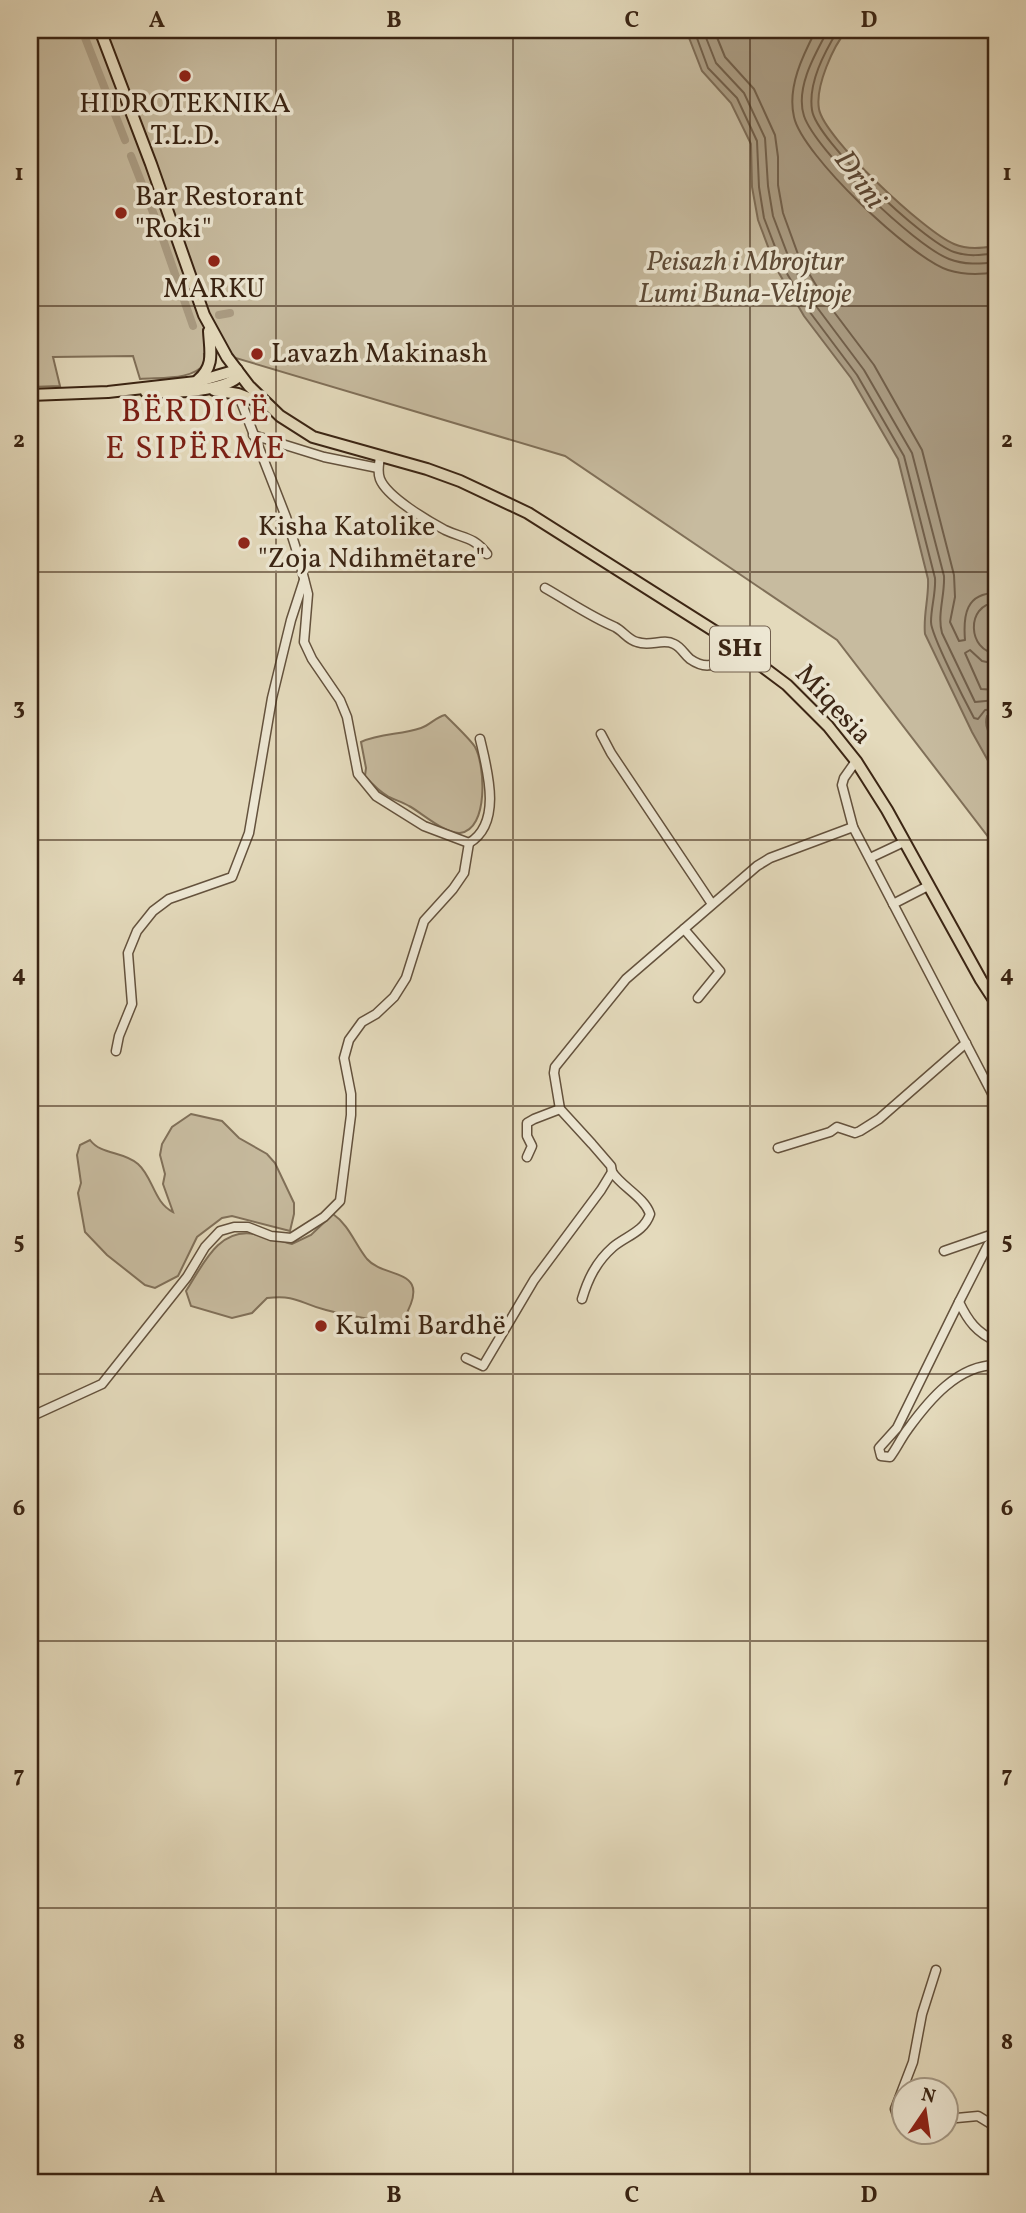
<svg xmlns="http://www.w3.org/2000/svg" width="1026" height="2213" font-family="Vollkorn,serif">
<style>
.green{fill:#c7bb9f;stroke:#807059;stroke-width:2}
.water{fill:#aa9c83;stroke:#7d6c56;stroke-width:2}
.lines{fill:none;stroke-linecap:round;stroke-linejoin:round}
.shore{stroke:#72604b;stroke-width:2}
.canal{stroke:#aa9c83;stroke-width:8}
.minor-casing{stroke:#64523d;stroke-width:11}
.major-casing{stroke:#3a2413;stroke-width:14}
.minor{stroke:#ede7d3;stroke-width:8}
.major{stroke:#e4dabc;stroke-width:10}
.grid{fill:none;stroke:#3a2413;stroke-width:2;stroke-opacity:0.55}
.poi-dot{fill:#8f2418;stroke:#ede7d3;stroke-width:2.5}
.labels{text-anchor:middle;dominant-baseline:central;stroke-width:7;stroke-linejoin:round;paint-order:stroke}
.shield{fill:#ede7d3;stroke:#705e4d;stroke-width:2}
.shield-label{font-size:26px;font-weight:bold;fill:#3a2413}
.poi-label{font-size:28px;fill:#3a2413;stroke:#ede7d3;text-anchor:start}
.park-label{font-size:28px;font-style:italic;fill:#5d4a36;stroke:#ede7d3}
.street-label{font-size:28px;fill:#3a2413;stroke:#ede7d3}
.water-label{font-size:30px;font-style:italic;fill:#5c4835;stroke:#ede7d3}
.quarter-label{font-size:32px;letter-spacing:2px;fill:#7a1f14;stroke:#ede7d3}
.neatline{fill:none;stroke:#3a2413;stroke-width:2.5}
.grid-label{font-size:23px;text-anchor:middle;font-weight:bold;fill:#3a2413}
</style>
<rect width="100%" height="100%" fill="#e4dabc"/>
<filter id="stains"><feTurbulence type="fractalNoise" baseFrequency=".00286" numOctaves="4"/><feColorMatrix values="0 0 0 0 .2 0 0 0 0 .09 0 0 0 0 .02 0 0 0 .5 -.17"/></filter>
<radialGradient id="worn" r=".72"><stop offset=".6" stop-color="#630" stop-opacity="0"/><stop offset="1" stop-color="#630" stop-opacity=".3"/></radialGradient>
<g class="green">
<path d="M 30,30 L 996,30 L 996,847 L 837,640 L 565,456 L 219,353 L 204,354 L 205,363 C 193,381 160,377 140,379 L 133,356 L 53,357 L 60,386 L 30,387 Z"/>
<path d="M 445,715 C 452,722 471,740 475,747 C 485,765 489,830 460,833 C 445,834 422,813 409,806 C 402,802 395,800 389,797 C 380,792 372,784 365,776 L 366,768 L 361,742 C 380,733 401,735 421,728 C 430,725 436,717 445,715 Z"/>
<path d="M 191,1114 L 222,1121 L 239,1138 L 267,1154 L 275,1163 L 294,1203 L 294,1214 L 290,1231 L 232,1216 L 222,1218 L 197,1237 L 178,1276 L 155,1288 L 145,1285 L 107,1255 L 85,1232 L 78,1193 L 81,1183 L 77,1155 L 80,1145 L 90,1140 C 101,1155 123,1151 138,1164 C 153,1177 154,1203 173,1212 L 163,1184 L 165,1174 L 160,1155 L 162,1144 L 172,1127 Z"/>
<path d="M 333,1214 C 349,1225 355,1244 367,1259 C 385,1280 435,1266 403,1320 C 377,1321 351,1317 326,1310 C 298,1303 299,1295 267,1298 L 252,1313 L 232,1318 L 191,1306 L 186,1291 C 203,1265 218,1228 254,1234 C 267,1236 279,1241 292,1244 L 311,1235 Z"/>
</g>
<path class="water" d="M 686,30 L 847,30 C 833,46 815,87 819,109 C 824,138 926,233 954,244 C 968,250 982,248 996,246 L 996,620 L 993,619 L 989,624 L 991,634 L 996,642 L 996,718 L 991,715 L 987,716 C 984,726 989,735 996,740 L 996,775 L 972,732 L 925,634 C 923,615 929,598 928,579 L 898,459 L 851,378 L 804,316 L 776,268 L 758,220 L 752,187 L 751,144 L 731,103 L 702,71 Z"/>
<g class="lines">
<g class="shore">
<path d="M 694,30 L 708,68 L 737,98 L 757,141 L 759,187 L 764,218 L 782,265 L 809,311 L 857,375 L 904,456 L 935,578 C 936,593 931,607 931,622 C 931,635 966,703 974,718 L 978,719 L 985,710 L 996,709"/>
<path d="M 703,30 L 716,63 L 744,93 L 765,138 L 768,186 L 773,216 L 790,261 L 816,306 L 864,370 L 912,453 L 944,576 C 945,595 937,615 942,633 L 975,702 L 996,700"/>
<path d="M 714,30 L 725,57 L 754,89 L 775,135 L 778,157 L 778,185 L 783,213 L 799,257 L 825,300 L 874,365 L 922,450 L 954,575 L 955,597 L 950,622 L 959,641 L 965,640 C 963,615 966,593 996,593"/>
<path d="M 816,30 C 803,55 787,87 794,117 C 802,155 911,258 948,270 C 964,275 980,275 996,272"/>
<path d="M 828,30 C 815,54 795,88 804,116 C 816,151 914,245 949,259 C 964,265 980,264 996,262"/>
<path d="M 838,30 C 824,53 808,83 812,110 C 816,140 924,242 954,252 C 968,257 982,255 996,253"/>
<path d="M 996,603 C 965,604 968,652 996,653"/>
<path d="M 996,664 L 982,661 L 970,650 L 965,653 L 981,689 L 996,690"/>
</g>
<g class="canal">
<path d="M 82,30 L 125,140"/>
<path d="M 131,156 L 158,225 L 193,326"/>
<path d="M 219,315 L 230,313"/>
</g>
<defs>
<g id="minor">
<path d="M 238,394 L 286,517 L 298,555 L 308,594 L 304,642 L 312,659 L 340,700 L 347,717 L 358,774 L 376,796 L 424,826 L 469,843 C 503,823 487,769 480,739"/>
<path d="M 253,435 L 324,457 L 378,468"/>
<path d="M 380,457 C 379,465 377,471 380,479 C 387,497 428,521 445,530 C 464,539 473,536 487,554"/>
<path d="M 545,588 C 568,601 591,617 615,627 C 623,631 628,640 637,642 C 650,647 663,638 674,644 C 681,647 684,654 690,659 C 710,673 723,662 734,645"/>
<path d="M 601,734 L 611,753 L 712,904"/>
<path d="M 853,827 L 842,785 L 844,778 L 856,761"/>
<path d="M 870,858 L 904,842"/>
<path d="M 893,904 L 928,886"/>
<path d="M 684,929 L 720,971 L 698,998"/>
<path d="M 116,1051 L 119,1036 L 132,1004 L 128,953 L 137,931 L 153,911 L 169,899 L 232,877 L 249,833 L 272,698 L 291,620 L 304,580"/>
<path d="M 778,1148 L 830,1132 L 837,1127 L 855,1133 L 860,1131 L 879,1119 L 966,1043"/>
<path d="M 527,1157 L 532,1146 L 527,1136 L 527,1123 L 534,1119 L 560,1109"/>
<path d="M 996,1237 L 988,1245 L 959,1302 C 968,1321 977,1333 996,1341"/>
<path d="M 944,1251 L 996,1233"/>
<path d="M 582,1299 C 588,1279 596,1262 613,1247 C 626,1236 644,1232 650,1214 C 644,1197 622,1187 612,1172"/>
<path d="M 959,1302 L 897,1428 L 879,1448 L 881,1456 L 890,1457 C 897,1448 901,1438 908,1429 C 929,1400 958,1365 996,1365"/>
<path d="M 466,1358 L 483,1366 L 534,1280 L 601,1190 L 612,1172 L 611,1166 L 592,1144 L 560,1109 L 554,1073 L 555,1067 L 626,979 L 757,866 L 770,858 L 853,827 L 996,1101"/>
<path d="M 30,1417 L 102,1384 L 187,1277 L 205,1247 L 220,1231 L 234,1227 L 248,1227 L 271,1236 L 291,1238 L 324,1217 L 340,1201 L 351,1115 L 351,1094 L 344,1058 L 349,1040 L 362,1022 L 376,1014 L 394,997 L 406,978 L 424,921 L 453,889 L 464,873 L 469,843"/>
<path d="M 946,2119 L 978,2116 L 996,2127"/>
<path d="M 904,2120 L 897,2115 L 895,2109 L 913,2062 L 922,2014 L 936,1970"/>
</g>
<g id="major">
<path d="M 100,30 L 151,164 L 204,315 L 227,357 L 249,386 L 280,416 L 313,437 L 427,469 L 460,481 L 528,513 L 716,632 L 787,685 L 828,726 L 856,761 L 887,810 L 981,980 L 996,1003"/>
<path d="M 198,380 C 215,366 210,351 209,331"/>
<path d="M 214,390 L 238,394 L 262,403"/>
<path d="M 146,392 C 169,392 224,393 240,375"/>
<path d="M 30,395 L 108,392 L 196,382 L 237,370"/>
</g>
</defs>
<use href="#minor" class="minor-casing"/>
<use href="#major" class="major-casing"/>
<use href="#minor" class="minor"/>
<use href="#major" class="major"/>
</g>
<path class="grid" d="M 276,30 L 276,2183M 513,30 L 513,2183M 750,30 L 750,2183M 30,306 L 996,306M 30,572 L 996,572M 30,840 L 996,840M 30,1106 L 996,1106M 30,1374 L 996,1374M 30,1641 L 996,1641M 30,1908 L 996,1908"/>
<g class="poi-dot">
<circle cx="185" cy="76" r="7"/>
<circle cx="121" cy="213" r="7"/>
<circle cx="214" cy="261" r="7"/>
<circle cx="257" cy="354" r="7"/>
<circle cx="244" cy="543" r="7"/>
<circle cx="321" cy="1326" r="7"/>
</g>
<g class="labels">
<rect class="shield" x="710" y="626.5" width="60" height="45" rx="5"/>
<g class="shield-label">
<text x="740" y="649">SH1</text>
</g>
<g class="poi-label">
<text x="185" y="104" text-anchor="middle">HIDROTEKNIKA<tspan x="185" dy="32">T.L.D.</tspan></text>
<text x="135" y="197">Bar Restorant<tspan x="135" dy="32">"Roki"</tspan></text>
<text x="214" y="289" text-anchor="middle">MARKU</text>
<text x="271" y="354">Lavazh Makinash</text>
<text x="258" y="527">Kisha Katolike<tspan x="258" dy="32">"Zoja Ndihmëtare"</tspan></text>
<text x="335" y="1326">Kulmi Bardhë</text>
</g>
<g class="park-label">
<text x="745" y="262">Peisazh i Mbrojtur<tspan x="745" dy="32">Lumi Buna-Velipoje</tspan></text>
</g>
<g class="street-label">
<text transform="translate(833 705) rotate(47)">Miqesia</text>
</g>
<g class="water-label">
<text transform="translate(859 180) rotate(54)">Drini</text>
</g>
<g class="quarter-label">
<text x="196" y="413">BËRDICË<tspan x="196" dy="37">E SIPËRME</tspan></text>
</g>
</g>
<rect width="1026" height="2213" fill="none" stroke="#e4dabc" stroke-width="77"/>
<g transform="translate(925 2111) rotate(13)"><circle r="33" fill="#ede7d3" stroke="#a59986" stroke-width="2"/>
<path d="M0-5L12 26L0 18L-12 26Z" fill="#8f2418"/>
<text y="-10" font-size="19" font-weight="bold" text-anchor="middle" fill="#3a2413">N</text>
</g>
<rect x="38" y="38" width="950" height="2136" class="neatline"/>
<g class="grid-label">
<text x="157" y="27">A</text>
<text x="394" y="27">B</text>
<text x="632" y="27">C</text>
<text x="869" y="27">D</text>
<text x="19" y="180">1</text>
<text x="1007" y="180">1</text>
<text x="19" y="447">2</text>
<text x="1007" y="447">2</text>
<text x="19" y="714">3</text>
<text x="1007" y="714">3</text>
<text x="19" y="981">4</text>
<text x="1007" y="981">4</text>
<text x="19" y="1248">5</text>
<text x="1007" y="1248">5</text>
<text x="19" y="1515">6</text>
<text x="1007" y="1515">6</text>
<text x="19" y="1782">7</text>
<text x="1007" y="1782">7</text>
<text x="19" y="2049">8</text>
<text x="1007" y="2049">8</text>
<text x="157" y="2202">A</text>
<text x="394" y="2202">B</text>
<text x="632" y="2202">C</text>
<text x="869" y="2202">D</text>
</g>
<rect width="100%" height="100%" filter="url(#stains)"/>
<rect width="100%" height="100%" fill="url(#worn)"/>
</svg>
